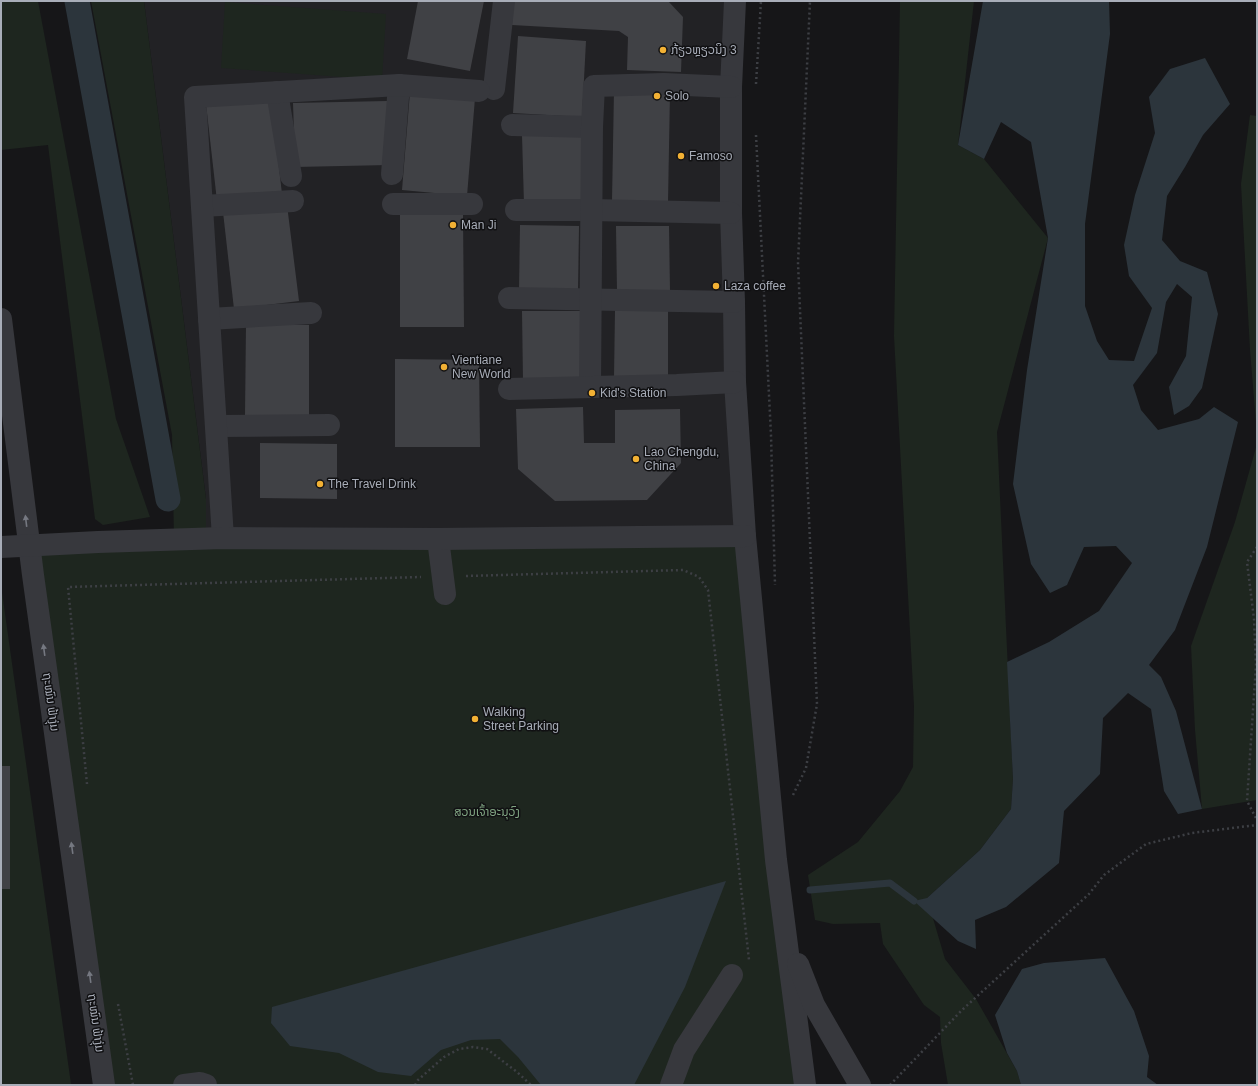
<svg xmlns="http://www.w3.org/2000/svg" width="1258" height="1086" font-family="Arial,'Noto Sans Lao',sans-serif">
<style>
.built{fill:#222225}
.green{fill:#1e261f}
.water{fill:#2c353c}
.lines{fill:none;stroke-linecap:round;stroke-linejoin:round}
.stream{stroke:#2c353c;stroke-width:7}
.canal{stroke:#2c353c;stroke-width:25}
.building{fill:#404145}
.path{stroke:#3d3f44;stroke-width:2.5;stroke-dasharray:2 3;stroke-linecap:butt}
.minor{stroke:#37383d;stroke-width:22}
.oneway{fill:#757881}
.poi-dot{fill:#f2b134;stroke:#111113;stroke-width:1.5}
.labels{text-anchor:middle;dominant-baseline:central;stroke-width:3;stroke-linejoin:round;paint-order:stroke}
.poi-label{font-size:12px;fill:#a8adb8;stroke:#111113;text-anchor:start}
.street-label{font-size:12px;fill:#a8adb8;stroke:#111113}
.park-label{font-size:12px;fill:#7fa381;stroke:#111113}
</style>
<rect width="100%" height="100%" fill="#161618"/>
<path class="built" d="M 144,1 L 735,1 L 745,536 L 206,539 L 206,499 Z"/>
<g class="green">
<path d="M 1,1 L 38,1 L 116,419 L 150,517 L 103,525 L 95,519 L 48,145 L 1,150 Z"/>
<path d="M 91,1 L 144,1 L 206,499 L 206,538 L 745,536 L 805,1085 L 104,1085 L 30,546 L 174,539 L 172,435 Z"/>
<path d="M 900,1 L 974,1 L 958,145 L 984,159 L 1048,238 L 997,432 L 1013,779 L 1011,809 L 980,850 L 927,898 L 945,959 L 976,999 L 1017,1071 L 1021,1085 L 948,1085 L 941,1043 L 940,1017 L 924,1005 L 883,944 L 880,923 L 833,924 L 815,920 L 808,875 L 858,842 L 900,791 L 913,767 L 914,706 L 894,336 Z"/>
<path d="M 225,2 L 386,14 L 382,80 L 221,68 Z"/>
<path d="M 1250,115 L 1257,116 L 1257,435 L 1250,350 L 1241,184 Z"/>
<path d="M 1257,444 L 1257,800 L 1202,809 L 1195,730 L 1191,646 L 1235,522 Z"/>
<path d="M 1,585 L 71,1084 L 72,1085 L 1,1085 Z"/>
</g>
<g class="water">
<path d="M 983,1 L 1109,1 L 1110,34 L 1085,224 L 1085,306 L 1097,341 L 1109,360 L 1134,361 L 1152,308 L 1129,276 L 1124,245 L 1135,195 L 1155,133 L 1149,97 L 1170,69 L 1205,58 L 1230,104 L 1203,135 L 1185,167 L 1167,196 L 1162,240 L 1180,261 L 1207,272 L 1218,314 L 1202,388 L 1189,406 L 1174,415 L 1169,387 L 1186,356 L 1192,297 L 1177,284 L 1166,302 L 1157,353 L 1133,385 L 1141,410 L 1158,430 L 1199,419 L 1214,407 L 1238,422 L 1207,547 L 1175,630 L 1149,665 L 1161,677 L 1176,711 L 1202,809 L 1178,814 L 1164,791 L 1151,709 L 1128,693 L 1103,718 L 1100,774 L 1064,811 L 1059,863 L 1006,907 L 975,920 L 976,949 L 958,941 L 914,901 L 927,898 L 980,850 L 1011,809 L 1013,779 L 1007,662 L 1049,642 L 1099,611 L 1132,563 L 1116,546 L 1084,547 L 1067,585 L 1050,593 L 1031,564 L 1013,484 L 1027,370 L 1048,238 L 1031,142 L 1001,122 L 984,159 L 958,145 Z"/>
<path d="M 726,881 L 685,987 L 634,1085 L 541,1085 L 518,1057 L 500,1039 L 471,1040 L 441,1050 L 411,1076 L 378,1072 L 339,1053 L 290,1046 L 271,1023 L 272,1007 Z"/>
<path d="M 1105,958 L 1134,1011 L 1149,1056 L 1147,1077 L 1158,1085 L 1021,1085 L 1017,1071 L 1007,1053 L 995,1015 L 1022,969 L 1044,963 Z"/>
</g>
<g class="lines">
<path class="stream" d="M 810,890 L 890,883 L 914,901"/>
<path class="canal" d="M 77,1 L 168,499"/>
</g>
<g class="building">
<path d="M 418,1 L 484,1 L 470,71 L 407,59 Z"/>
<path d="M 513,1 L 668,1 L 683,17 L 681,72 L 627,70 L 628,37 L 619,31 L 512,25 Z"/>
<path d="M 518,36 L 586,41 L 582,117 L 513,113 Z"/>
<path d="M 614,90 L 670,92 L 668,202 L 612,201 Z"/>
<path d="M 410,92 L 475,98 L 467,196 L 402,190 Z"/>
<path d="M 271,97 L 282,194 L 217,201 L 206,104 Z"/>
<path d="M 387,101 L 389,165 L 295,167 L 293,103 Z"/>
<path d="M 582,134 L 584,203 L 524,204 L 522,135 Z"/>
<path d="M 287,205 L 299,301 L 234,309 L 223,212 Z"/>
<path d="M 400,215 L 463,215 L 464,327 L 400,327 Z"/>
<path d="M 520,225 L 579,226 L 578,292 L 519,291 Z"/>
<path d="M 616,226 L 669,226 L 670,292 L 617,292 Z"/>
<path d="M 615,310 L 668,310 L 668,379 L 614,378 Z"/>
<path d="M 522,311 L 580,311 L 582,380 L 523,381 Z"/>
<path d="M 246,324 L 309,325 L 309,416 L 245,416 Z"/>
<path d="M 395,359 L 479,360 L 480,447 L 395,447 Z"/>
<path d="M 583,407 L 584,443 L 615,443 L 615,410 L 680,409 L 681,463 L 647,500 L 555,501 L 518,469 L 516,409 Z"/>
<path d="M 260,443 L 337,444 L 337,499 L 260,498 Z"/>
<rect x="1" y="766" width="9" height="123"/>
</g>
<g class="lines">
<g class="path">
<path d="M 756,84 L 761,1"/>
<path d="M 756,135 L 771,435 L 775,585"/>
<path d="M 1257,547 L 1247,562 L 1254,619 L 1256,665 L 1247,801 L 1257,820"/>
<path d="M 466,576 L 683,570 L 699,577 L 708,590 L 749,960"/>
<path d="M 87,784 L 68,587 L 421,577"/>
<path d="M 793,795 L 806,768 L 817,704 L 798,263 L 810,1"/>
<path d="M 118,1004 L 133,1085"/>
<path d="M 415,1085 L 418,1080 L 444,1057 L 459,1049 L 473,1047 L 487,1049 L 517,1072 L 531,1085"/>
<path d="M 890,1085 L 962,1010 L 1089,894 L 1104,875 L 1146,844 L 1192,833 L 1257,825"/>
</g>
<g class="minor">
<path d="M 735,1 L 731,87 L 731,213 L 734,302 L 735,382 L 745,536 L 776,860 L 805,1085"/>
<path d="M 494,89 L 504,1"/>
<path d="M 277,92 L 291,176"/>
<path d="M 512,125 L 592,127"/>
<path d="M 392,174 L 399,85"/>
<path d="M 393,204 L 472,204"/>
<path d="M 202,206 L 293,201"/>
<path d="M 516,210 L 591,210 L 731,213"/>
<path d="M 509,298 L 734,302"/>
<path d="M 1,319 L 33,575 L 104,1085"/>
<path d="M 209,319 L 311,313"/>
<path d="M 590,387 L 592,127 L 594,86 L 664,84 L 731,87"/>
<path d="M 509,389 L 677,385 L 735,382"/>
<path d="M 216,426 L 329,425"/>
<path d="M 223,538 L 195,97 L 399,85 L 479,91"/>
<path d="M 438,539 L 445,594"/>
<path d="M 1,547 L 98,542 L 223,538 L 438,539 L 745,536"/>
<path d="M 798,964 L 814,1005 L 860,1085"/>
<path d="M 184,1085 L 200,1083 L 206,1085"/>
<path d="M 671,1085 L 684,1050 L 732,975"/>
</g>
</g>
<defs><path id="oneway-solid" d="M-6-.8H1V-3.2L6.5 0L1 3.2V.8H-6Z"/></defs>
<g class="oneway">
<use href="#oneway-solid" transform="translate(26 521) rotate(-97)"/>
<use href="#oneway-solid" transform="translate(44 650) rotate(-98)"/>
<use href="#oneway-solid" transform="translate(72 848) rotate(-98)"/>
<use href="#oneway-solid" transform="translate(90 977) rotate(-98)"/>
</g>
<g class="poi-dot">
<circle cx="663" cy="50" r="4"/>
<circle cx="657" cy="96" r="4"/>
<circle cx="681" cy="156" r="4"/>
<circle cx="453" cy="225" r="4"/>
<circle cx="716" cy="286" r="4"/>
<circle cx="444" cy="367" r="4"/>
<circle cx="592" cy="393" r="4"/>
<circle cx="636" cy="459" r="4"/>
<circle cx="320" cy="484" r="4"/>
<circle cx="475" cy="719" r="4"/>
</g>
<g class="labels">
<g class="poi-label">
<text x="671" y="50">ກ້ຽວຫຼຽວນິງ 3</text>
<text x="665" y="96">Solo</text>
<text x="689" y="156">Famoso</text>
<text x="461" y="225">Man Ji</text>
<text x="724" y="286">Laza coffee</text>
<text x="452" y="360">Vientiane<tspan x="452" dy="14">New World</tspan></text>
<text x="600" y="393">Kid's Station</text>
<text x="644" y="452">Lao Chengdu,<tspan x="644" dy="14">China</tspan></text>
<text x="328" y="484">The Travel Drink</text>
<text x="483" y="712">Walking<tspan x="483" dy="14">Street Parking</tspan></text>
</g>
<g class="street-label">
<text transform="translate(51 702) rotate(82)">ຖະໝົນ ຟ້າງຸ່ມ</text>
<text transform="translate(96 1023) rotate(82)">ຖະໝົນ ຟ້າງຸ່ມ</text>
</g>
<g class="park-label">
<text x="487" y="812">ສວນເຈົ້າອະນຸວົງ</text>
</g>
</g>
<rect width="1258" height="1086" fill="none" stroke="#a8adb8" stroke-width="4"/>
</svg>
